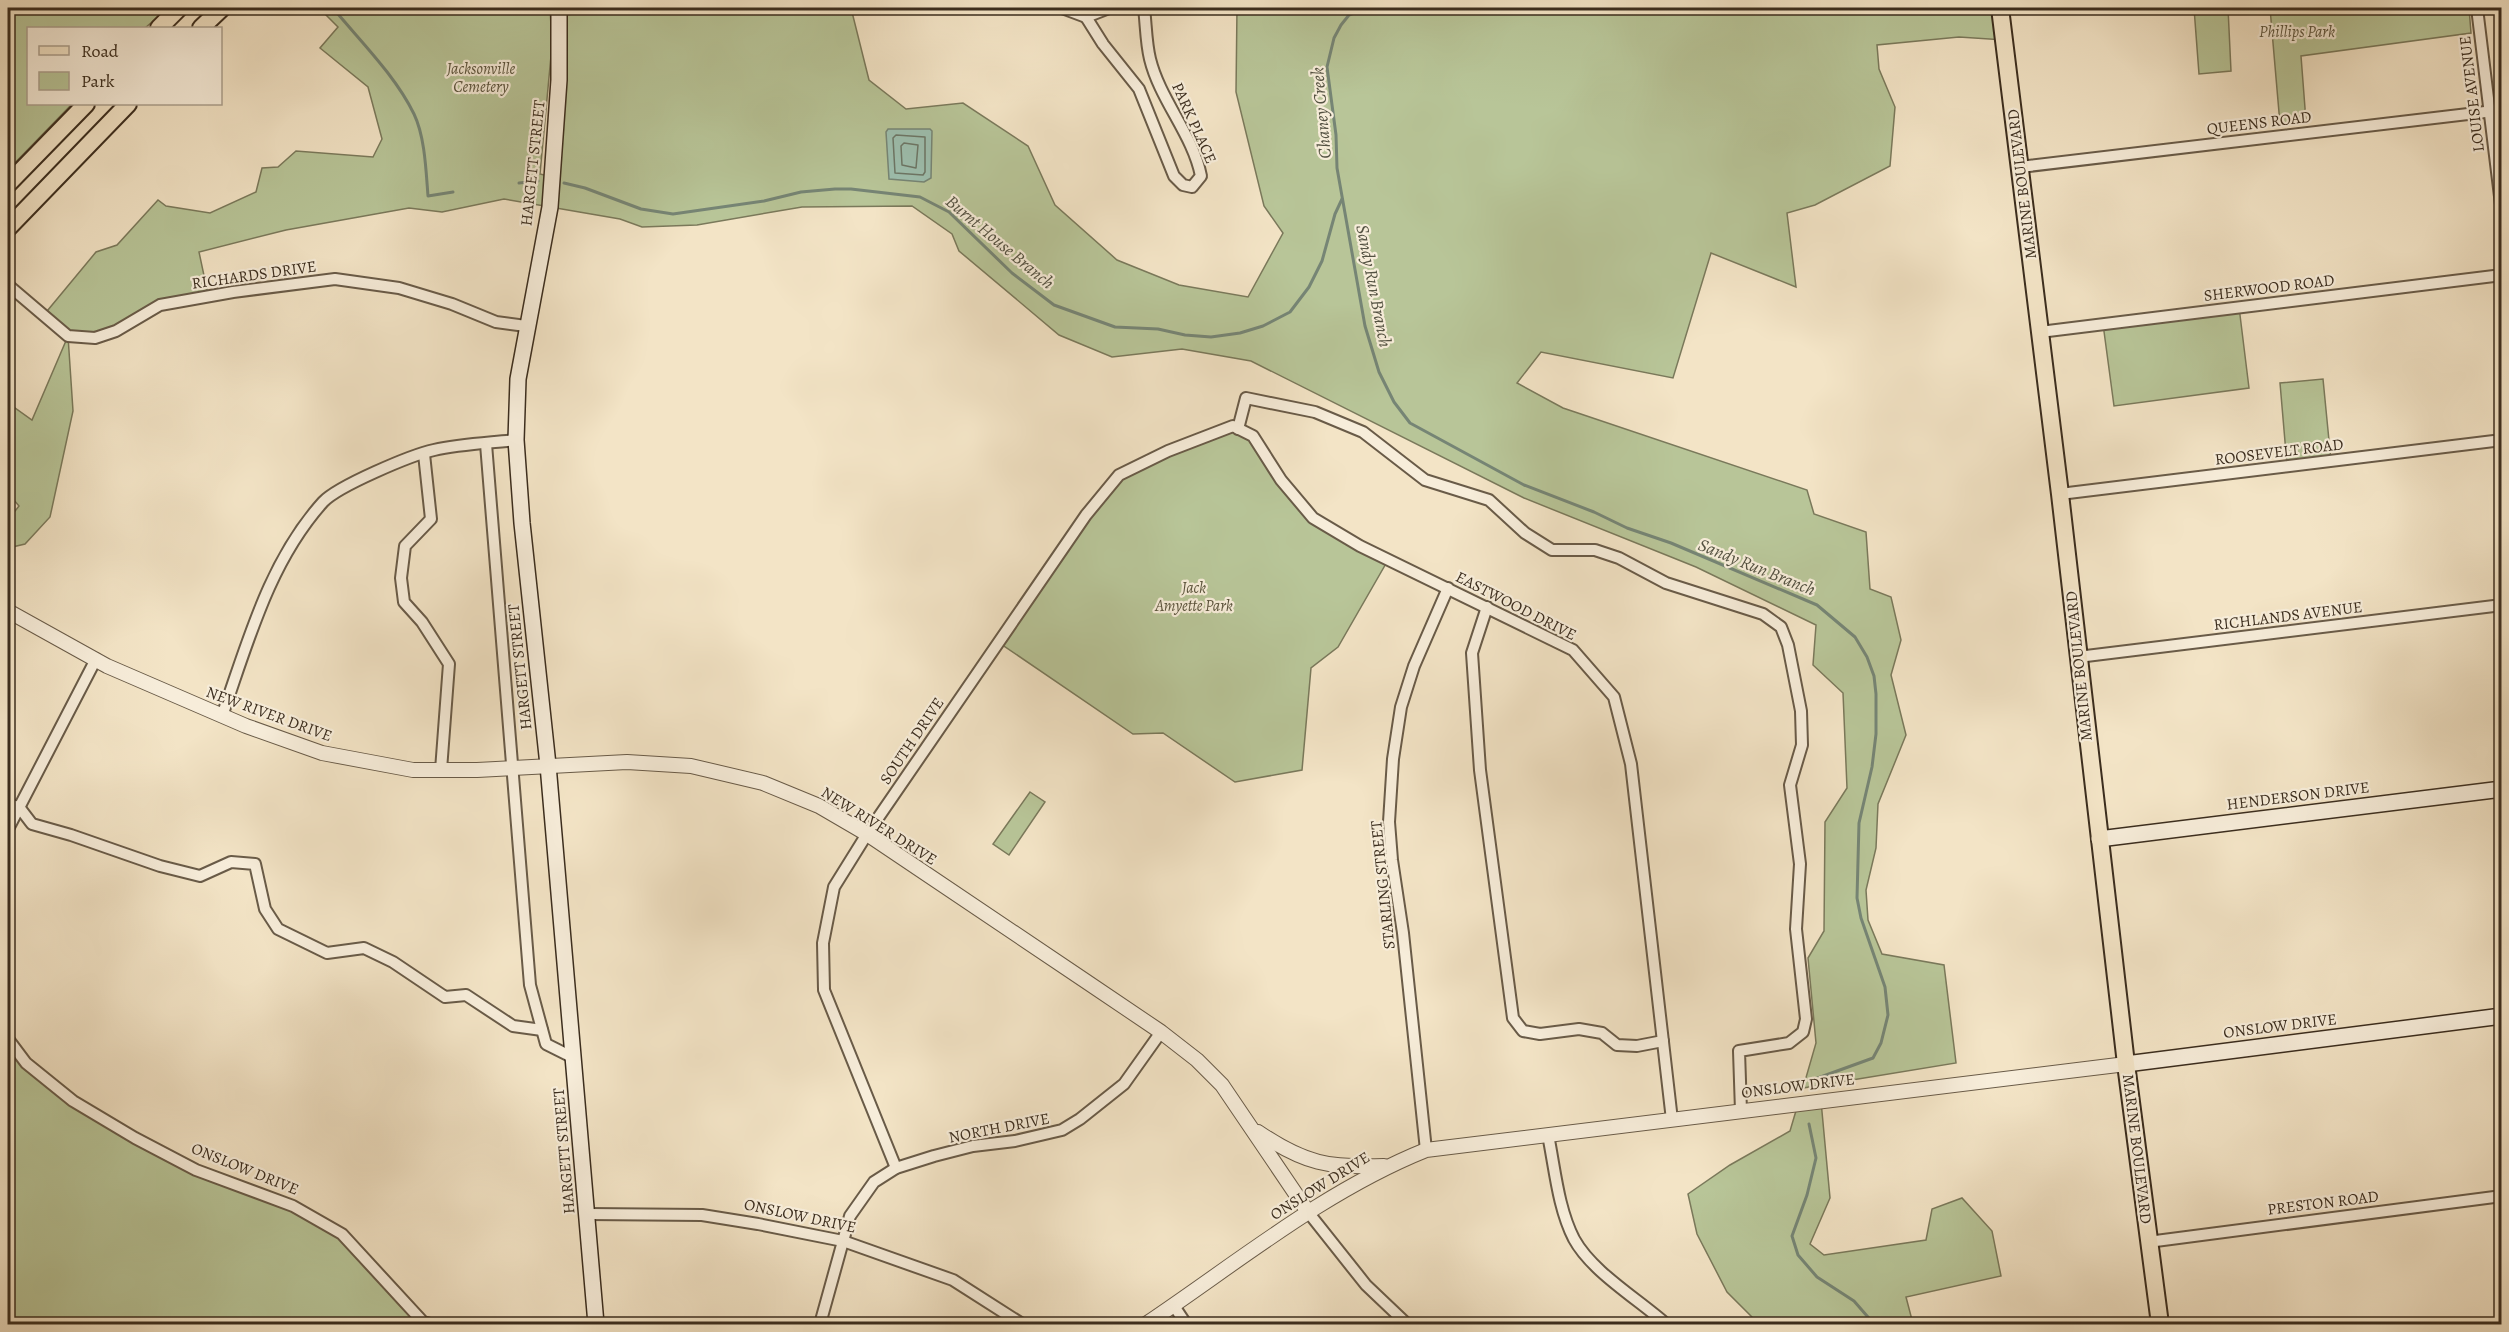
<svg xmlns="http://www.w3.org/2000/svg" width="2509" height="1332" font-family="Alegreya,serif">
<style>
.green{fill:#b8c598;stroke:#7a795b;stroke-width:1.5}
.water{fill:#9dbfaf;stroke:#768575;stroke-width:1.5}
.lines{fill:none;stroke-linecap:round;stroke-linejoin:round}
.shore{stroke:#6c7666;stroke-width:1.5}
.stream{stroke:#768575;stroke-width:3}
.minor-casing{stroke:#695b48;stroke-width:14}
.tertiary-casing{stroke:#695b48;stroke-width:16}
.secondary-casing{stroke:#3b2d1e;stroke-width:18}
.primary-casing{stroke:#3b2d1e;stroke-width:20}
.minor{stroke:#f7edda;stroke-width:10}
.tertiary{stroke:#f7edda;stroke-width:14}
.secondary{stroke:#f7edda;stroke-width:15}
.primary{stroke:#f3e4c6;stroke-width:16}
.labels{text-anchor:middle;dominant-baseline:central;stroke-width:4.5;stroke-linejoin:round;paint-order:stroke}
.park-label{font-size:16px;font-style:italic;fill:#5a533c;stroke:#f7edda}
.street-label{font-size:16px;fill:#3b2d1e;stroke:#f7edda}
.water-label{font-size:18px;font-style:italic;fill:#545242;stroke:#f7edda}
</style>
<rect width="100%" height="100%" fill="#f3e4c6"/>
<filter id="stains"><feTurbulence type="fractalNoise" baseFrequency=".00333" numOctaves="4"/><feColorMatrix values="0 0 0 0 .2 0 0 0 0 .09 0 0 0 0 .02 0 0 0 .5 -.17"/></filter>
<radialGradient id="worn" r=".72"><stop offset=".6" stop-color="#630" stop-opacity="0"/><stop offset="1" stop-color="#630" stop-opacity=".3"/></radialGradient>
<g class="green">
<path d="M 8,8 L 168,8 L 145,28 L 28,28 L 28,104 L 72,104 L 8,170 Z"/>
<path d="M 319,8 L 550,8 L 552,45 L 540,174 L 552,177 L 559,9 L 851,8 L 869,80 L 906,109 L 963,103 L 1028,146 L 1055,205 L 1117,260 L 1179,285 L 1248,297 L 1283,233 L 1264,206 L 1236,92 L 1237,8 L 2000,8 L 2004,40 L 1959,37 L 1877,45 L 1879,69 L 1895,107 L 1890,166 L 1815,205 L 1787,213 L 1796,287 L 1711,253 L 1673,378 L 1541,352 L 1517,383 L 1563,408 L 1807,490 L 1814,514 L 1866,532 L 1870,589 L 1891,597 L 1901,640 L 1891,675 L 1906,735 L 1878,804 L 1876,848 L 1866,890 L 1868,920 L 1882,954 L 1944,965 L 1956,1063 L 1803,1088 L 1816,1043 L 1808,958 L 1824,931 L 1825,822 L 1847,788 L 1843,693 L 1813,665 L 1816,625 L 1696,567 L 1524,498 L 1251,361 L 1182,349 L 1112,357 L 1059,335 L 959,251 L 952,234 L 912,206 L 802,207 L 697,225 L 642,227 L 620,219 L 504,199 L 442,212 L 409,208 L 286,230 L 199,252 L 209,299 L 160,305 L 116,331 L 68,336 L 73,411 L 50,517 L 25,544 L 8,548 L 8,520 L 19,506 L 8,493 L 8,403 L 32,420 L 68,336 L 43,316 L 96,252 L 117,245 L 158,200 L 166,206 L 210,213 L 256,192 L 262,168 L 278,167 L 296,151 L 373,157 L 382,139 L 368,87 L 320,48 L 338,27 Z"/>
<path d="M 2194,8 L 2228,8 L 2231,71 L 2199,74 Z"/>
<path d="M 2270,8 L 2469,8 L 2471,33 L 2301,56 L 2306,121 L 2280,124 Z"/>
<path d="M 2239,307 L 2249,388 L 2114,406 L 2103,324 Z"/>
<path d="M 2323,379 L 2331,461 L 2287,465 L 2280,383 Z"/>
<path d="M 1233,426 L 1253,436 L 1313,518 L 1388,560 L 1338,647 L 1311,668 L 1302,770 L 1235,782 L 1163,733 L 1133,734 L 998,642 L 1119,475 Z"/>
<path d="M 1030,792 L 1045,802 L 1009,855 L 993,844 Z"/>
<path d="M 8,1039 L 26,1063 L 134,1138 L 293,1206 L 342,1234 L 430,1324 L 8,1324 Z"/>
<path d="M 1821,1101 L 1830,1198 L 1810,1244 L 1824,1255 L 1926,1240 L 1932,1209 L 1962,1198 L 1992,1231 L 2001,1276 L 1906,1297 L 1912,1320 L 1924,1319 L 1925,1324 L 1759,1324 L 1727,1292 L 1697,1234 L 1688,1194 L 1730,1165 L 1790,1131 L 1798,1104 Z"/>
</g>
<path class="water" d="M 888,129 L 930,129 L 932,131 L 931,178 L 924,182 L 889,179 L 886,132 Z"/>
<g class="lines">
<g class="shore">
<path d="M 896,135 L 925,137 L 925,172 L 923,175 L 895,173 L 893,138 Z"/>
<path d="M 904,143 L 918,145 L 916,168 L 902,165 L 901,146 Z"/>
</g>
<g class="stream">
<path d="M 333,8 C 360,41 395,75 414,114 C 425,137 426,171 428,196 L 453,192"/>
<path d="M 1366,8 L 1349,15 L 1341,25 L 1334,38 L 1327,67 L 1336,135 L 1337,168 L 1365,326 L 1379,372 L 1394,402 L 1410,423 L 1524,485 L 1594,512 L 1627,528 L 1671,543 L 1817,605 L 1855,637 L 1867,657 L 1874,676 L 1876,694 L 1876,734 L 1872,767 L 1859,823 L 1857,898 L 1861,918 L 1885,987 L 1888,1015 L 1881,1043 L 1873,1058 L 1815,1079"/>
<path d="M 519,183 L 538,181"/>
<path d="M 564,183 L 585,188 L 641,209 L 673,214 L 764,201 L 801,192 L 835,189 L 851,189 L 920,197 L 949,212 L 1012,273 L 1054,305 L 1115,327 L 1158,329 L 1185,335 L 1211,337 L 1240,333 L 1263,326 L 1290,312 L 1309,287 L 1322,261 L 1335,214 L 1342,199"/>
<path d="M 1809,1124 L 1816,1158 L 1807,1195 L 1792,1236 L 1798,1255 L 1817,1277 L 1854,1301 L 1874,1324"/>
</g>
<defs>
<g id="minor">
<path d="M 1062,8 L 1086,17 L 1109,8"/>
<path d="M 2477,8 L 2502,213"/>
<path d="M 559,9 L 571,8"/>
<path d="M 1086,17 L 1103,44 L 1139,89 L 1174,176 L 1183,185 L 1192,187 L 1201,176 C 1193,135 1160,100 1150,59 C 1146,43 1146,24 1144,8"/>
<path d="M 2020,167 L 2502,110"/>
<path d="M 8,285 L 68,336 L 95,338 L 116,331 L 160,305 L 233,292 L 335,279 L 399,288 L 452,304 L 496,322 L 526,326"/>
<path d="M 2040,332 L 2502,275"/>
<path d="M 1238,429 L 1246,398 L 1315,412 L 1363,432 L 1425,480 L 1489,500 L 1525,533 L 1552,550 L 1595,550 L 1619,558 L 1666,583 L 1763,614 L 1781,627 L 1788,645 L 1801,711 L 1802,745 L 1790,785 L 1800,864 L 1796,929 L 1806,1019 L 1803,1032 L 1789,1043 L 1739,1051 L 1741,1111"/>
<path d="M 486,444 L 530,985 L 546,1044 L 574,1058"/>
<path d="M 424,454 L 431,519 L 405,546 L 401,578 L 404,602 L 422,622 L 449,664 L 441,770"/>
<path d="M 2060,494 L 2502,440"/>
<path d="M 1487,607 L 1472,653 L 1480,770 L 1513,1018 L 1523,1031 L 1540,1034 L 1579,1029 L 1602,1033 L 1617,1045 L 1637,1046 L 1663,1041"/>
<path d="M 2078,657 L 2502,605"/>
<path d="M 222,716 C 248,642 269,562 323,502 C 338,486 411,455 434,450 C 460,444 489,443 516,440"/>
<path d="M 8,804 L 19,807 L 32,824 L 71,835 L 160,866 L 200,876 L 231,862 L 255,864 L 265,909 L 278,929 L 327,953 L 364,948 L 393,962 L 445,997 L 466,995 L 513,1026 L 542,1030"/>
<path d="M 8,829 L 96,659"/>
<path d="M 8,1039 L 26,1063 L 73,1101 L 135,1138 L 196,1170 L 293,1206 L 342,1234 L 423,1322 L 430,1324"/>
<path d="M 1548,1135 C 1555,1169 1558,1208 1574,1239 C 1592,1272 1638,1299 1666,1324"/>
<path d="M 1426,1150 L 1403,933 L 1392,860 L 1389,822 L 1393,759 L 1401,707 L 1414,666 L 1448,588"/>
<path d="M 896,1168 L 824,990 L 823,943 L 834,887 L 867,834 L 1086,515 L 1119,475 L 1168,451 L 1233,426 L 1253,436 L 1281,480 L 1313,518 L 1360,546 L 1573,650 L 1614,697 L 1631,764 L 1672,1120"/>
<path d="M 1308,1212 L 1366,1285 L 1407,1324"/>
<path d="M 588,1214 L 702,1215 L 758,1224 L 843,1241 L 953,1280 L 1022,1324"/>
<path d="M 2148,1242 L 2502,1196"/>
<path d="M 1174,1306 L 1186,1324"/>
<path d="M 820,1324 L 850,1216 L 874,1182 L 896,1168 L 934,1156 L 973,1146 L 1015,1141 L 1062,1130 L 1080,1119 L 1124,1084 L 1161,1032"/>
</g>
<g id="tertiary">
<path d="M 8,611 L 107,666 L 246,726 L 322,753 L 413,770 L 477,770 L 627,762 L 691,766 L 763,783 L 819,806 L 867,834 L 1084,980 L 1161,1032 L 1197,1060 L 1222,1085 L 1308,1212"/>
<path d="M 1258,1132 C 1305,1164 1329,1168 1384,1166"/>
<path d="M 1146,1324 C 1237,1263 1324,1191 1426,1150 L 2126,1064"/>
</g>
<g id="secondary">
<path d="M 559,8 L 559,80 L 550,207 L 518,379 L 516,440 L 522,523 L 548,765 L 596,1324"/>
<path d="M 2099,839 L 2502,789"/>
<path d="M 2126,1064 L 2502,1016"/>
</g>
<g id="primary">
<path d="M 2000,8 L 2060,494 L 2126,1064 L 2160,1324"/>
<path d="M 159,28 L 179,8"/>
<path d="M 201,28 L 222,8"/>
<path d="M 8,184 L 86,104"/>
<path d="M 8,228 L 128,104"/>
</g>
</defs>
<use href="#minor" class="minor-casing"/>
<use href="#tertiary" class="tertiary-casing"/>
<use href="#secondary" class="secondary-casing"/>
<use href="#primary" class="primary-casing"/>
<use href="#minor" class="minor"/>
<use href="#tertiary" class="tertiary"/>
<use href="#secondary" class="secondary"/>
<use href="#primary" class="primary"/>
</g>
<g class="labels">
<g class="park-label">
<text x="2297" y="32">Phillips Park</text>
<text x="481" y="69">Jacksonville<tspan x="481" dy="18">Cemetery</tspan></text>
<text x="1194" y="588">Jack<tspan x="1194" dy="18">Amyette Park</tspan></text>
</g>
<g class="street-label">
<text transform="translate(2472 94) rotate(-97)">LOUISE AVENUE</text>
<text transform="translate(1194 123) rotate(66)">PARK PLACE</text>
<text transform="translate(2259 123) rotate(-7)">QUEENS ROAD</text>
<text transform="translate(533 163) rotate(-84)">HARGETT STREET</text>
<text transform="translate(2022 184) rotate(-97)">MARINE BOULEVARD</text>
<text transform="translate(254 275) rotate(-8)">RICHARDS DRIVE</text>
<text transform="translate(2269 288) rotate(-7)">SHERWOOD ROAD</text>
<text transform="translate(2279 452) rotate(-7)">ROOSEVELT ROAD</text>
<text transform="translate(1516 606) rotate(27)">EASTWOOD DRIVE</text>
<text transform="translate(2288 616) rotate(-7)">RICHLANDS AVENUE</text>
<text transform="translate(2079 666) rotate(-96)">MARINE BOULEVARD</text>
<text transform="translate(520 667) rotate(-96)">HARGETT STREET</text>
<text transform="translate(269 714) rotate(20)">NEW RIVER DRIVE</text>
<text transform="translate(912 741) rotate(-56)">SOUTH DRIVE</text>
<text transform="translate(2298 796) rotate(-7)">HENDERSON DRIVE</text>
<text transform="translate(879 826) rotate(32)">NEW RIVER DRIVE</text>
<text transform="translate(1383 885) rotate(-96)">STARLING STREET</text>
<text transform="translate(2280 1026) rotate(-7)">ONSLOW DRIVE</text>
<text transform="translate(1798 1086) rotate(-7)">ONSLOW DRIVE</text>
<text transform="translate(999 1128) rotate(-11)">NORTH DRIVE</text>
<text transform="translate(2137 1149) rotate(83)">MARINE BOULEVARD</text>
<text transform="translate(564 1151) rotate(-95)">HARGETT STREET</text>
<text transform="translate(245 1169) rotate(22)">ONSLOW DRIVE</text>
<text transform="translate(1320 1186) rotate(-32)">ONSLOW DRIVE</text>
<text transform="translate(2323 1203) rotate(-7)">PRESTON ROAD</text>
<text transform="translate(800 1216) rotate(12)">ONSLOW DRIVE</text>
</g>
<g class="water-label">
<text transform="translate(1321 113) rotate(-95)">Chaney Creek</text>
<text transform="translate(1000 242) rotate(40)">Burnt House Branch</text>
<text transform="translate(1374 286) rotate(79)">Sandy Run Branch</text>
<text transform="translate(1757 567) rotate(22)">Sandy Run Branch</text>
</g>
</g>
<rect width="2509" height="1332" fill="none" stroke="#f3e4c6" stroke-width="30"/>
<rect x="9" y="9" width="2491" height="1314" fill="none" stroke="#3b2d1e" stroke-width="3"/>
<rect x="15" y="15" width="2479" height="1302" fill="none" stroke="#3b2d1e" stroke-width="1.5"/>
<rect x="27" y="27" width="195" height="78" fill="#f7edda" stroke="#aca08f" stroke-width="1.5"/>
<rect x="39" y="46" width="30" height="9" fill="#f3e4c6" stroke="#aca08f" stroke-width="1.5"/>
<text x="81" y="57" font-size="18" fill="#3b2d1e">Road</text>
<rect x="39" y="72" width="30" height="18" fill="#b8c598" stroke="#aca08f" stroke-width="1.5"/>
<text x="81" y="87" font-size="18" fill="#3b2d1e">Park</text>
<rect width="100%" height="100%" filter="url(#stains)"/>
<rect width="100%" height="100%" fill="url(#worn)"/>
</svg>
